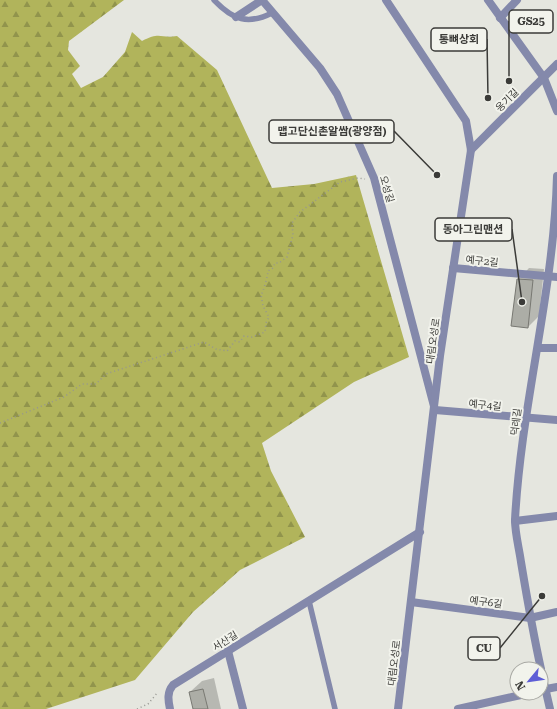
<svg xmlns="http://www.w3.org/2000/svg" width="557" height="709" font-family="'Roboto Serif','Noto Sans KR',serif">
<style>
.forest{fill:url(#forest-firs)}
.shadow{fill:#0003}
.building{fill:#acada6;stroke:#787872}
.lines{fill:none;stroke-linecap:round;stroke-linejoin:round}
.path{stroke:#969691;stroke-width:1.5;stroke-dasharray:1 3;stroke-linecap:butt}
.service{stroke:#8489ab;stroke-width:5.5}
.minor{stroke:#8489ab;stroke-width:8}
.tertiary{stroke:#8489ab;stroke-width:8}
.labels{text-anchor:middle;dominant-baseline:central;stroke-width:4;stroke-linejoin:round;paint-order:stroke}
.street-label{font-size:10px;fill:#3b3b38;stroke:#f2f3ec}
.leader{fill:none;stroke:#3b3b38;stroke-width:1.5}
.callout-dot{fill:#3b3b38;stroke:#f2f3ec;stroke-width:1.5}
.callout{fill:#f2f3ec;stroke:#3b3b38;stroke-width:1.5}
.callout-label{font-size:11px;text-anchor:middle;font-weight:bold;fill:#3b3b38}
</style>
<defs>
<pattern id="forest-firs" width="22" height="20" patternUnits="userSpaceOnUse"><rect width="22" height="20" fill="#b1b45b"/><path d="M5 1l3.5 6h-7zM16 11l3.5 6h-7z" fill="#91944c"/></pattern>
</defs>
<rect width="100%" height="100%" fill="#e5e6df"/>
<path class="forest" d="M 0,0 L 124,0 L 69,41 L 68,50 L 80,66 L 72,74 L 81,88 L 103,77 L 125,52 L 132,32 L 142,41 C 161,31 160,39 177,36 L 217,70 L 272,188 L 314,184 L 356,175 L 409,357 L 354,382 L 262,443 L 271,471 L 305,537 L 240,570 L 193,612 L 135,680 L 46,709 L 0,709 Z"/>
<g class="shadow">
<path d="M 529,268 L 544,269 L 539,316 L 528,327 L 518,280 Z"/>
<path d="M 214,678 L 221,709 L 194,709 L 190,692 L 202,681 Z"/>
</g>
<g class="building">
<path d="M 517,279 L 533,280 L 528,328 L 511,326 Z"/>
<path d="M 203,689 L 208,709 L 193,709 L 189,692 Z"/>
</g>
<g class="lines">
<g class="path">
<path d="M 0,423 L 64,397 L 82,384 L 96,384 L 106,374 L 204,342 L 216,349 L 227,351 L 235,341 L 240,342 L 244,336 L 252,337 L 265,332 L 266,323 L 269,317 L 263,306 L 261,295 C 263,293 268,275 268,271 L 273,268 L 275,263 L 279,263 L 287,257 L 293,235 L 292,223 L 300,212 L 340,182 L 358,178 L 365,179"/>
<path d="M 137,709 L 148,704 L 158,692"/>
</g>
<g class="service">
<path d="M 214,0 C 233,20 248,25 272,13"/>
<path d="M 309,601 L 335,709"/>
</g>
<g class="minor">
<path d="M 262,0 L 320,68 L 337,94 L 374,178 L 435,410 L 557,420"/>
<path d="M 488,0 L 544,78 L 557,111"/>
<path d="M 236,17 L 262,0"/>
<path d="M 500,18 L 517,0"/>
<path d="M 453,268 L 557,277"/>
<path d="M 538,348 L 557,348"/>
<path d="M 515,521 L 557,516"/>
<path d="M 411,602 L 530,618 L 557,612"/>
<path d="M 228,651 L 243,709"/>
<path d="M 541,669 C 533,633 527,598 521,562 C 519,548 515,533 515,520 C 521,404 554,292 557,176"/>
<path d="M 541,670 L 550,709"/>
<path d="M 541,690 L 557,687"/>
<path d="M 170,709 C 168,700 167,692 173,685 L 420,532"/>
<path d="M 458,709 L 530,693"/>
</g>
<g class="tertiary">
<path d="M 386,0 L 466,121 L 471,150 L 440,356 L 398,709"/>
<path d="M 471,150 L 557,64"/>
</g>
</g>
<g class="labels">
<g class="street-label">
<text transform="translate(507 100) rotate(-45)">옹기길</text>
<text transform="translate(387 189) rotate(74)">오성길</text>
<text transform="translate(482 261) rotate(6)">예구2길</text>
<text transform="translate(433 341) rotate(-82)">대림오성로</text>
<text transform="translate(485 405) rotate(6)">예구4길</text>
<text transform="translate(516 422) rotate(-83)">덕례길</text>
<text transform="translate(486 602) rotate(8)">예구6길</text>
<text transform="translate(225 641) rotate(-32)">서산길</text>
<text transform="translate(394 663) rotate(-83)">대림오성로</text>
</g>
</g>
<path class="leader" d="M509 81L509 21M488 98L487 39M437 175L394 131M522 302L512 229M542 596L500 648"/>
<g class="callout-dot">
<circle cx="509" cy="81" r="4"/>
<circle cx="488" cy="98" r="4"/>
<circle cx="437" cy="175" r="4"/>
<circle cx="522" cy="302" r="4"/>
<circle cx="542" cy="596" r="4"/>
</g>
<g class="callout">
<rect x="509" y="10" width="44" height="23" rx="4"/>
<rect x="431" y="28" width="56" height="23" rx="4"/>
<rect x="269" y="120" width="125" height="23" rx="4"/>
<rect x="435" y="218" width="77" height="23" rx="4"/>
<rect x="468" y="637" width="32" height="23" rx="4"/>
</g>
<g class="callout-label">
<text x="531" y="25">GS25</text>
<text x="459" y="43">통뼈상회</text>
<text x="332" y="135">맵고단신촌알쌈(광양점)</text>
<text x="473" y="233">동아그린맨션</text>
<text x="484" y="652">CU</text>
</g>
<g transform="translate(529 681) rotate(241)"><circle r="19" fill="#f2f3ec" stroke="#a9a9a4"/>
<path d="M0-3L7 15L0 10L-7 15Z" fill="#5e5ed6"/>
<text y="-6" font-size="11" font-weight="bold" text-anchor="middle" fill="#3b3b38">N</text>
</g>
</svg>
